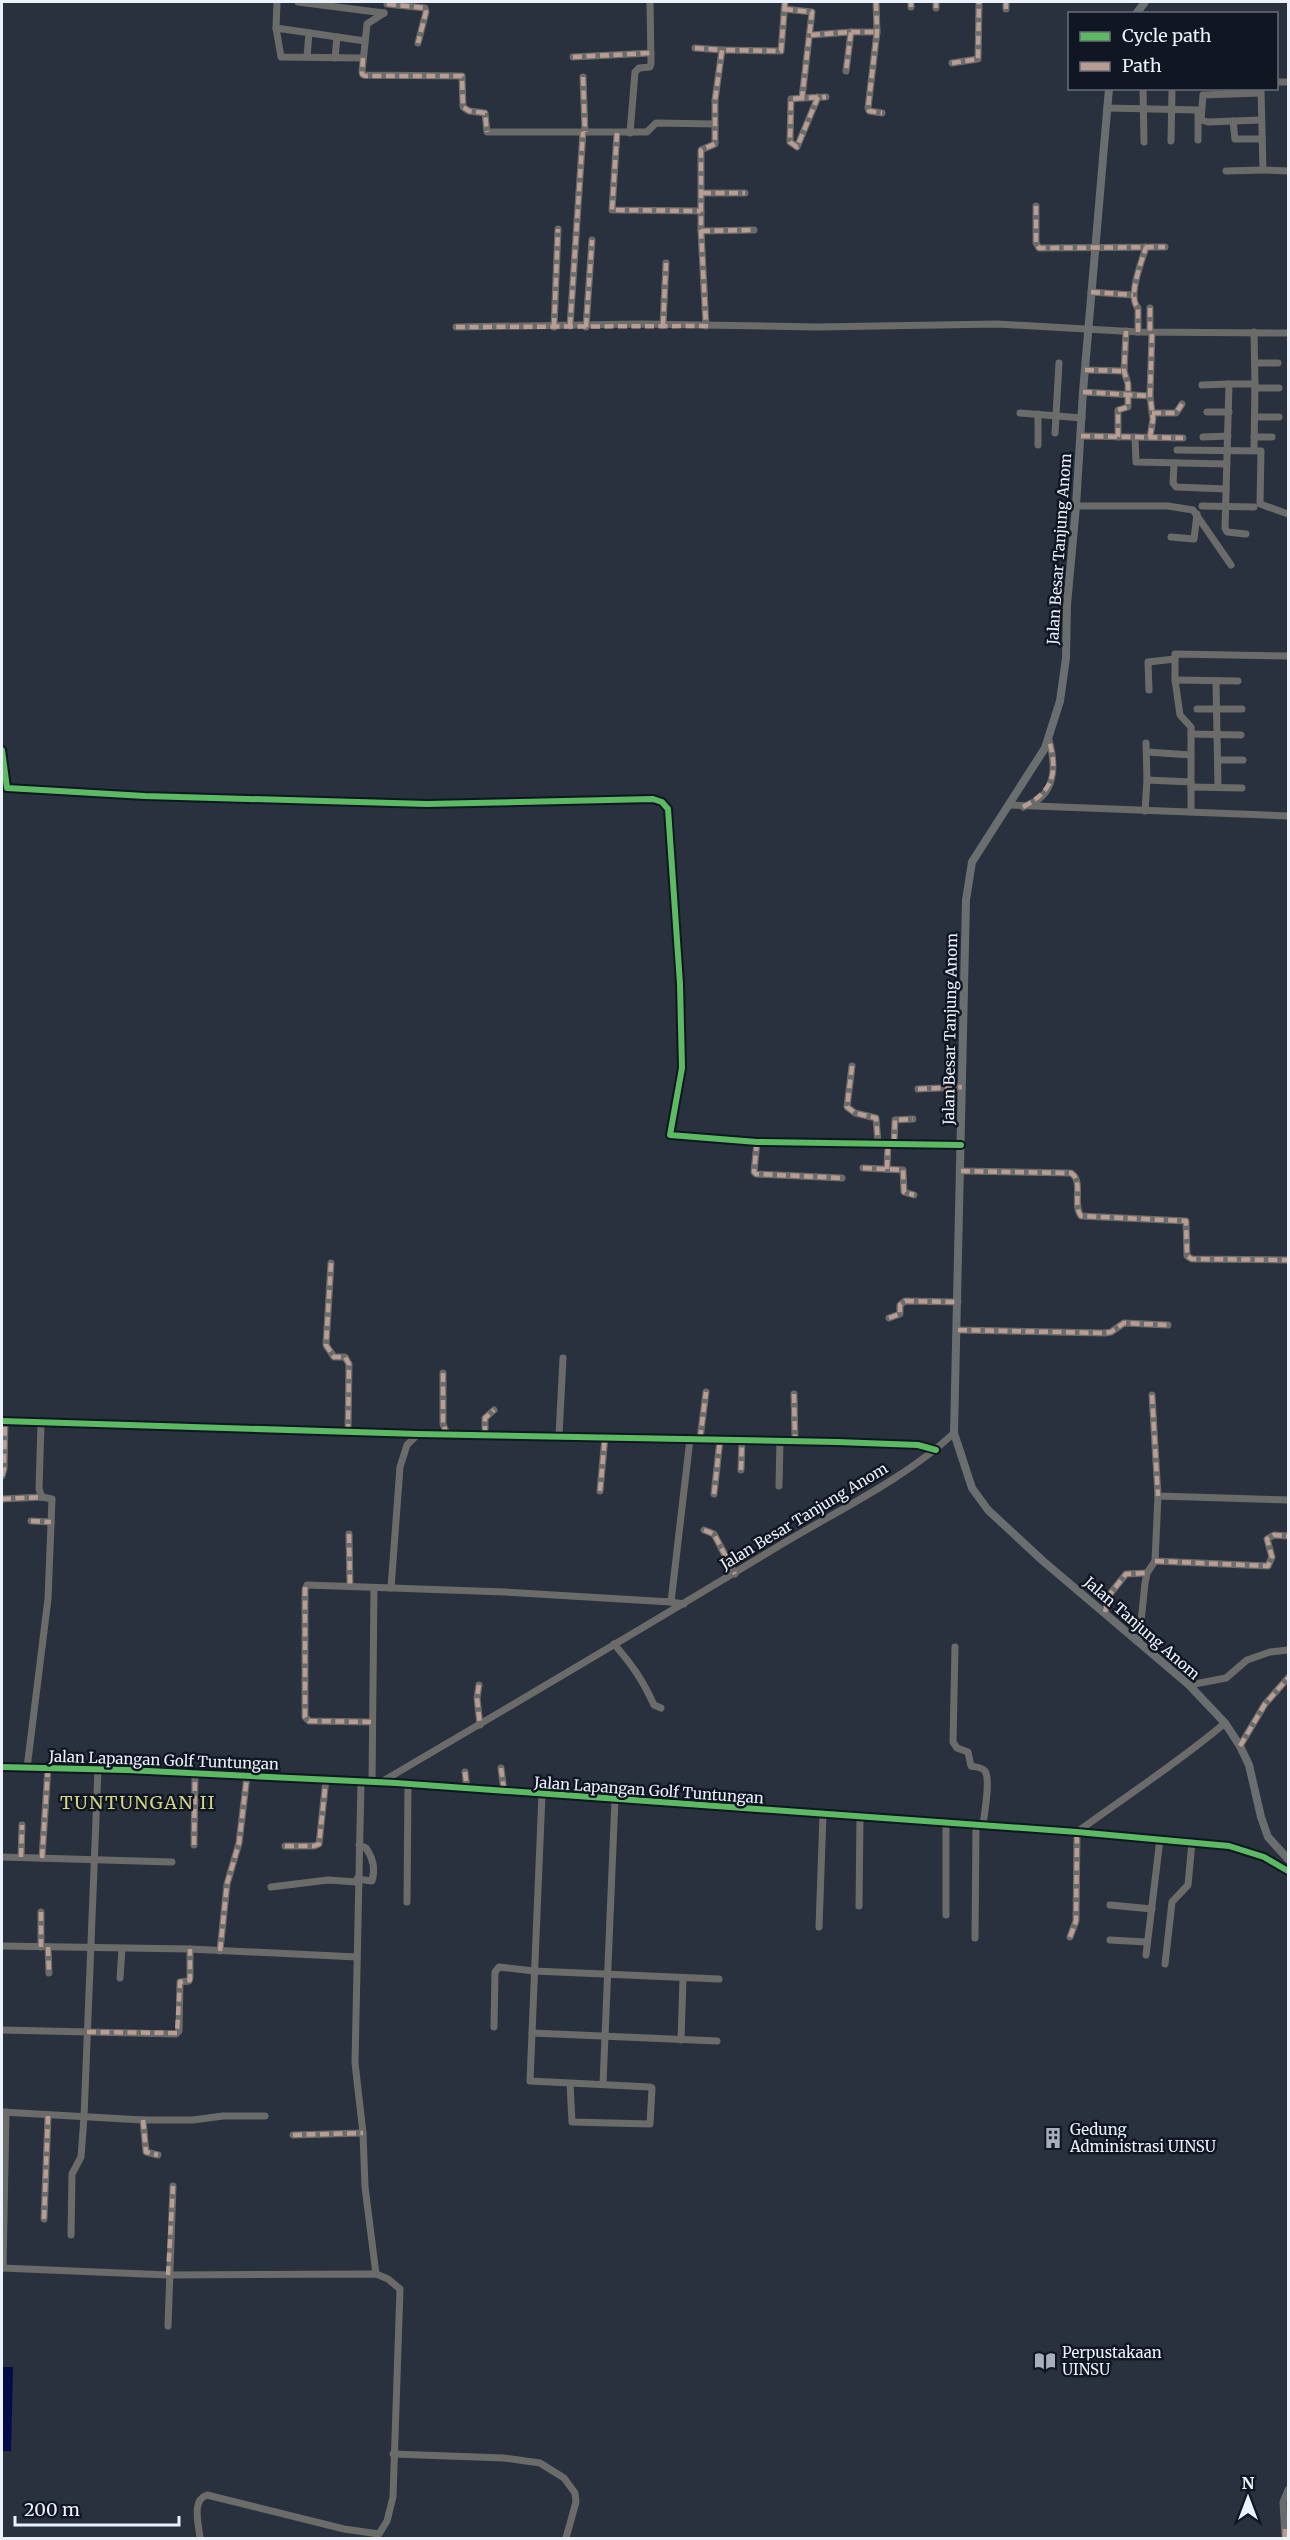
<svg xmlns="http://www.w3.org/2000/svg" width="1290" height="2540" font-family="Merriweather,serif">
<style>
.water{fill:#040b4a}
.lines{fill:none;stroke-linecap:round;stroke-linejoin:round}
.minor{stroke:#6b6c6a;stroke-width:7}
.major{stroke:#6a6e6f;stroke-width:8}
.quiet{stroke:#b99d93;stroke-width:4.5;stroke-dasharray:9 4.5;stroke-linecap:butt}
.cycleway-casing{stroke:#101622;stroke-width:10}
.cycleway{stroke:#5cba63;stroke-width:6}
.labels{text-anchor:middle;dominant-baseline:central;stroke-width:5;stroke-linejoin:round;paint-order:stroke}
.street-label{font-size:15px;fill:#ecf2fc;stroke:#101622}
.poi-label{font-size:15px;fill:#ecf2fc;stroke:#101622;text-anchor:start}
.quarter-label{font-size:18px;letter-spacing:1.5px;fill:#d3d485;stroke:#101622}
</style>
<rect width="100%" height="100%" fill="#29313f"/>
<path class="water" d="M 2,2367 L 13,2367 L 11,2451 L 2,2451 Z"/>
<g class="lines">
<g class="minor">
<path d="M 277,2 L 276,28 L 281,57 L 363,58"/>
<path d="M 298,2 L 384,13"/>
<path d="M 876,2 L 877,32 L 868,108 L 869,111 L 882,113"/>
<path d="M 936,2 L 936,8"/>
<path d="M 387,4 L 425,8 L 426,12 L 418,43"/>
<path d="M 911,7 L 911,2"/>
<path d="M 784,9 L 812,12 L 802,98 L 826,97"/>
<path d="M 1006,9 L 1006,2"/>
<path d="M 384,13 L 367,24 L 362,72 L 363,75 L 462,76 L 463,107 L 469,111 L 485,113 L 487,132 L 647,132 L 656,123 L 715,124"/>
<path d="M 276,28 L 365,41"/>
<path d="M 851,32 L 877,32"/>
<path d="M 811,35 L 851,32 L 846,71"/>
<path d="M 695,48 L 722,50"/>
<path d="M 307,57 L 309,33"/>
<path d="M 573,57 L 651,53"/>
<path d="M 335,58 L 337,37"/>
<path d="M 952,63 L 978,59 L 979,2"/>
<path d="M 583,77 L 585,132"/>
<path d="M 1276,82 L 1288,82"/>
<path d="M 1143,89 L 1144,142"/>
<path d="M 1261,91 L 1263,170 L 1288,171"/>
<path d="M 1260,93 L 1203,95 L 1201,120 L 1208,122 L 1261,120"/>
<path d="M 802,98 L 791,99 L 790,142 L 797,147 L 818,97"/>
<path d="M 1107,108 L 1198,110"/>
<path d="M 1198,114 L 1198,140"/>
<path d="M 1233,121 L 1235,139 L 1262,139"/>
<path d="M 617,133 L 612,210 L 701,211"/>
<path d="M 630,133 L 635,72 L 639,68 L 650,67 L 651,64 L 650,2"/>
<path d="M 1171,141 L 1172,91"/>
<path d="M 1226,171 L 1263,170"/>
<path d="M 702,193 L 745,193"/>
<path d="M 1036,206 L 1036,243 L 1039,248 L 1165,247"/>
<path d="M 701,231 L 754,230"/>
<path d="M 1091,292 L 1133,295"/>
<path d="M 1150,308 L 1150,332"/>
<path d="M 663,325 L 666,263"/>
<path d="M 570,326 L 583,132"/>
<path d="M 706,326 L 701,231 L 701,150 L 715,144 L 715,100 L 722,50 L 781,51 L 785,2"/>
<path d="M 456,327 L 640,324 L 817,327 L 997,324 L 1138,332 L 1288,333"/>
<path d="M 554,327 L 558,229"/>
<path d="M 586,327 L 592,240"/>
<path d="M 1138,332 L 1138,308 C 1127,297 1142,261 1146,247"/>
<path d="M 1256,363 L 1278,363"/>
<path d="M 1085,370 L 1124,371"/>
<path d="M 1202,385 L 1229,384"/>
<path d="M 1255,388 L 1279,388"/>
<path d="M 1083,392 L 1150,396"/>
<path d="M 1207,412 L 1229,412"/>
<path d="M 1020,413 L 1082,418"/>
<path d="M 1152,413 L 1176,413 L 1182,404"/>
<path d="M 1255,417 L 1279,417"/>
<path d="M 1055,433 L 1059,363"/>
<path d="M 1081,436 L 1183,438"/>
<path d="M 1118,437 L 1118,410 L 1128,407 L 1128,384 L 1124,371 L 1126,331"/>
<path d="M 1135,437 L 1136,462 L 1227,464"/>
<path d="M 1150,437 L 1153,419 L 1150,396 L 1152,332"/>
<path d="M 1203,437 L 1228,436"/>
<path d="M 1254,437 L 1272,437"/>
<path d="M 1038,445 L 1038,414"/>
<path d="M 1177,450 L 1261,451 L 1260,504 L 1288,514"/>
<path d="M 1254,450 L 1255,384"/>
<path d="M 1174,464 L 1173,483 L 1176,487 L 1226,489"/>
<path d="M 1076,506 L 1168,506 L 1193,510 L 1231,565"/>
<path d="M 1202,506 L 1254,507"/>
<path d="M 1246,534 L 1227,532 L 1225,528 L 1229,384 L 1255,384 L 1254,332"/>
<path d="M 1171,537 L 1194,539 L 1197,514"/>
<path d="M 1175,680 L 1238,681"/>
<path d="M 1216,681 L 1218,787"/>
<path d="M 1149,690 L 1148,662 L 1175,659"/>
<path d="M 1197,709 L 1242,709"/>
<path d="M 1191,734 L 1241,735"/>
<path d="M 1146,743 L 1147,780"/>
<path d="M 2,750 L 7,788 L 145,796 L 427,804 L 653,799 L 662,802 L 668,809 L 680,984 L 682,1068 L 670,1135 L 757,1142 L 961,1145"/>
<path d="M 1147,752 L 1191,755"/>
<path d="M 1218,760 L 1243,760"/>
<path d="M 1191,782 L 1191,727 L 1180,715 L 1175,680 L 1175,654 L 1288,656"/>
<path d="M 1191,787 L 1242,788"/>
<path d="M 1009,805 L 1288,816"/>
<path d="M 1023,807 C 1029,804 1036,802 1040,798 C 1057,784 1054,758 1049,740"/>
<path d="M 1145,811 L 1147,780 L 1191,782 L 1191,812"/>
<path d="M 852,1066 L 847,1107 L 855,1113 L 876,1118 L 878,1143"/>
<path d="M 918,1089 L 962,1087"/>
<path d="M 757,1142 L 754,1172 L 756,1174 L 842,1178"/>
<path d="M 894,1143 L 895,1120 L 913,1119"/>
<path d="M 863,1168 L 903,1170 L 904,1192 L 914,1195"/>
<path d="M 887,1169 L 888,1143"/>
<path d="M 961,1171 L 1071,1173 C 1084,1181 1072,1204 1081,1216 L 1186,1221 L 1187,1256 L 1192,1259 L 1288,1260"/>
<path d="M 331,1263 L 326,1345 L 334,1357 L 345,1357 L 349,1364 L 348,1431"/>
<path d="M 889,1318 L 900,1314 L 900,1305 L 905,1301 L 958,1302"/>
<path d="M 958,1330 L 1105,1333 L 1111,1332 L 1124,1323 L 1168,1325"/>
<path d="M 443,1373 L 443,1424 L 447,1434"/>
<path d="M 794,1394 L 795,1441"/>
<path d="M 2,1421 L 418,1434 L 837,1442 L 918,1445 L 936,1450"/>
<path d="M 41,1424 L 39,1489 L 42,1497"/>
<path d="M 485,1435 L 485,1418 L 494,1410"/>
<path d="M 559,1435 L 563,1358"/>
<path d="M 700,1439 L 706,1392"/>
<path d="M 741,1470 L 742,1440"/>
<path d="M 2,1476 L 4,1469 L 5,1421"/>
<path d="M 779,1486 L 780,1441"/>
<path d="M 600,1491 L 605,1437"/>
<path d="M 714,1494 L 720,1440"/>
<path d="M 1158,1496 L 1288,1500"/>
<path d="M 2,1499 L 42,1497 L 52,1499 L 48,1599 L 27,1768"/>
<path d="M 31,1521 L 51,1522"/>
<path d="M 704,1530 L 714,1534 L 735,1574"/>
<path d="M 349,1534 L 350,1586"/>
<path d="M 1155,1561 L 1268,1566 L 1272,1557 L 1267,1539 L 1274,1535 L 1288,1536"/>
<path d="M 391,1588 L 400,1467 L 407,1445 L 418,1434"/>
<path d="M 671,1602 L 690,1439"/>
<path d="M 1105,1612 L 1110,1594 L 1126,1574 L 1147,1573"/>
<path d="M 1139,1641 L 1145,1583 L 1147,1573 L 1155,1561 L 1158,1496 L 1152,1395"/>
<path d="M 614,1644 C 633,1666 642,1679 654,1705 L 661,1708"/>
<path d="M 955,1647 L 953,1742 L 957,1748 L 968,1752 L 971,1766 C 975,1767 982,1767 985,1771 C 991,1780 984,1814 983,1826"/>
<path d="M 479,1685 L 477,1698 L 480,1725"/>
<path d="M 1189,1685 L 1226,1678 L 1247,1660 L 1270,1652 L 1288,1650"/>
<path d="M 371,1722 L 309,1721 L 305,1717 L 305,1590 L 307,1585 L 505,1592 L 671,1602 L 684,1604"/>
<path d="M 1240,1746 L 1265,1704 L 1288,1678"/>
<path d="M 2,1767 L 127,1770 L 396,1783 L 1077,1832 L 1229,1846 L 1264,1857 L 1288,1871"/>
<path d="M 501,1768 L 504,1791"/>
<path d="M 465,1772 L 467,1789"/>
<path d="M 361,1781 L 355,2063 L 363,2133 L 365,2187 L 376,2274"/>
<path d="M 383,1781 C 516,1703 650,1624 782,1544 C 839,1510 906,1478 954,1433"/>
<path d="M 372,1782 L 374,1588"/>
<path d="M 542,1794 L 530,2081 L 650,2087 L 652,2088 L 650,2124 L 572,2122 L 570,2084"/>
<path d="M 946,1823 L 946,1915"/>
<path d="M 194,1845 L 195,1775"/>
<path d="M 285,1846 L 314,1846 L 319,1844 L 326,1779"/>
<path d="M 2,1857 L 172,1862"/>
<path d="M 21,1857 L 22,1825"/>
<path d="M 42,1858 L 48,1768"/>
<path d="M 357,1879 L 372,1881 C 376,1868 373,1858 366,1848 L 359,1845"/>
<path d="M 271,1887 L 328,1880 L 357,1882"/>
<path d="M 407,1902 L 408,1784"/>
<path d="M 1110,1905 L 1152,1909"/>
<path d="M 859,1906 L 860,1817"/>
<path d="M 41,1912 L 41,1947"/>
<path d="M 819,1927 L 823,1814"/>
<path d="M 1070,1937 L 1076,1921 L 1077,1832 C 1126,1796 1178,1763 1225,1723"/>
<path d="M 975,1938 L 976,1826"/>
<path d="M 1110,1940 L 1147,1942"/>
<path d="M 2,1946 L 190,1949 L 357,1957"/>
<path d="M 48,1947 L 49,1973"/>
<path d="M 220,1951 L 227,1884 L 239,1843 L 247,1776"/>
<path d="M 1146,1955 L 1160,1839"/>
<path d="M 1165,1964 L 1172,1902 L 1188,1885 L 1192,1842"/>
<path d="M 120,1978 L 122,1949"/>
<path d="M 494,2027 L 495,1972 L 499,1967 L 534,1971 L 719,1979"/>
<path d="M 2,2030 L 176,2034 L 179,2031 L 180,1982 L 189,1981 L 190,1978 L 190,1949"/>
<path d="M 532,2033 L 717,2041"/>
<path d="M 681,2040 L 683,1978"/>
<path d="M 603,2084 L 615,1799"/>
<path d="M 2,2112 L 143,2120 L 193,2120 L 223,2116 L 265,2116"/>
<path d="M 143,2120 L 146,2152 L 158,2155"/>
<path d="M 293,2135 L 363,2133"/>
<path d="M 44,2219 L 48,2116"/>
<path d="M 71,2235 L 72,2174 L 81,2157 L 84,2117 L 98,1769"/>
<path d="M 2,2268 L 168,2275 L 376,2274 L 388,2279 L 400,2289 L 393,2497 L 387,2521 L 379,2534 L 344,2529 L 207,2495 C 191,2500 199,2525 200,2538"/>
<path d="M 3,2268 L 6,2112"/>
<path d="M 168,2326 L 173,2186"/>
<path d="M 393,2454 L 504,2458 L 540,2463 L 564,2478 L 575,2493 L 576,2502 L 566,2538"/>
<path d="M 1285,2538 L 1283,2502 L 1288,2490"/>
</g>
<g class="major">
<path d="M 1136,14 L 1145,2"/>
<path d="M 1109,88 L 1083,392 L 1076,506 L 1067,605 L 1066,658 L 1060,701 L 1045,748 L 972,862 L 966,900 L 954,1433 L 972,1488 L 988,1510 L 1043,1561 L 1189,1685 L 1225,1723 L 1240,1746 L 1249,1765 L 1261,1817 L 1268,1837 L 1288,1859"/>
</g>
<g class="quiet">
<path d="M 876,2 L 877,32 L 868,108 L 869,111 L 882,113"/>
<path d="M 936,2 L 936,8"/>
<path d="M 387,4 L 425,8 L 426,12 L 418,43"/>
<path d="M 911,7 L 911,2"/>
<path d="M 784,9 L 812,12 L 802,98 L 826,97"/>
<path d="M 1006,9 L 1006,2"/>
<path d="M 851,32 L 877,32"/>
<path d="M 811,35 L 851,32 L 846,71"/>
<path d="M 695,48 L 722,50"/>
<path d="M 573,57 L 651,53"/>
<path d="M 363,58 L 362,74 L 365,76 L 462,76 L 463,107 L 469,111 L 485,113 L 487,132"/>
<path d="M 952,63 L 978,59 L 979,2"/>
<path d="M 583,77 L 585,132"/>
<path d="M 802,98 L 791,99 L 790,142 L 797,147 L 818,97"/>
<path d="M 617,133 L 612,210 L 701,211"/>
<path d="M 702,193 L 745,193"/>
<path d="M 1036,206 L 1036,243 L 1039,248 L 1165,247"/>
<path d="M 701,231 L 754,230"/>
<path d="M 1091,292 L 1133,295"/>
<path d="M 1150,308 L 1150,332"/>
<path d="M 663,325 L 666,263"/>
<path d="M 570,326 L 583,132"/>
<path d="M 456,327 L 706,326 L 701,231 L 701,150 L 715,144 L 715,100 L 722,50 L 781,51 L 785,2"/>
<path d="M 554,327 L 558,229"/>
<path d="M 586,327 L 592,240"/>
<path d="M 1138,332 L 1138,308 C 1127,297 1142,261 1146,247"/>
<path d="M 1085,370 L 1124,371"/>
<path d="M 1083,392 L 1150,396"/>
<path d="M 1152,413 L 1176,413 L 1182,404"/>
<path d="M 1081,436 L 1183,438"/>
<path d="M 1118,437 L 1118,410 L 1128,407 L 1128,384 L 1124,371 L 1126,331"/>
<path d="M 1150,437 L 1153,419 L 1150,396 L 1152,332"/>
<path d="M 1023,807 C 1054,790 1058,773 1049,740"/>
<path d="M 852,1066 L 847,1107 L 855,1113 L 876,1118 L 878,1143"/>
<path d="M 918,1089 L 962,1087"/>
<path d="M 757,1142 L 754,1172 L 756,1174 L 842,1178"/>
<path d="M 894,1143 L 895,1120 L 913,1119"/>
<path d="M 863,1168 L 903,1170 L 904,1192 L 914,1195"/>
<path d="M 887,1169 L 888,1143"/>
<path d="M 961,1171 L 1071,1173 C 1084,1181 1072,1204 1081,1216 L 1186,1221 L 1187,1256 L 1192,1259 L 1288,1260"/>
<path d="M 331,1263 L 326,1345 L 334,1357 L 345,1357 L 349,1364 L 348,1431"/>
<path d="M 889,1318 L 900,1314 L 900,1305 L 905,1301 L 958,1302"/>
<path d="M 958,1330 L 1105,1333 L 1111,1332 L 1124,1323 L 1168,1325"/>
<path d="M 443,1373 L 443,1424 L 447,1434"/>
<path d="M 794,1394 L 795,1441"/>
<path d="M 1152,1395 L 1158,1496"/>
<path d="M 485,1435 L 485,1418 L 494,1410"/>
<path d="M 700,1439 L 706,1392"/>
<path d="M 741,1470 L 742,1440"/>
<path d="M 2,1476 L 4,1469 L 5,1421"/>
<path d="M 600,1491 L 605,1437"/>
<path d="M 714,1494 L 720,1440"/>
<path d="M 2,1499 L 42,1497"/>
<path d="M 31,1521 L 51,1522"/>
<path d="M 704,1530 L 714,1534 L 735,1574"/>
<path d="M 349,1534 L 350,1586"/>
<path d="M 1155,1561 L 1268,1566 L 1272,1557 L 1267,1539 L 1274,1535 L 1288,1536"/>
<path d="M 305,1587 L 305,1717 L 309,1721 L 371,1722"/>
<path d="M 1105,1612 L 1110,1594 L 1126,1574 L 1147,1573"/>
<path d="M 479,1685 L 477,1698 L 480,1725"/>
<path d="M 1240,1746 L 1265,1704 L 1288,1678"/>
<path d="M 501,1768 L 504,1791"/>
<path d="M 465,1772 L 467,1789"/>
<path d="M 194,1845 L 195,1775"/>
<path d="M 285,1846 L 314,1846 L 319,1844 L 326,1779"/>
<path d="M 21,1857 L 22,1825"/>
<path d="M 42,1858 L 48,1768"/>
<path d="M 41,1912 L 41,1947"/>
<path d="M 1070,1937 L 1076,1921 L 1077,1832"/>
<path d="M 48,1947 L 49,1973"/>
<path d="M 220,1951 L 227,1884 L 239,1843 L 247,1776"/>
<path d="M 87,2032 L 177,2033 L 180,1982 L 190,1980 L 190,1949"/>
<path d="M 143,2120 L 146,2152 L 158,2155"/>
<path d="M 293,2135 L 363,2133"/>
<path d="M 44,2219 L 48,2116"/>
<path d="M 168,2275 L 173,2186"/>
<path d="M 1285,2538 L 1285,2528"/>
</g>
<defs>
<g id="cycleway">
<path d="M 2,750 L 7,788 L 145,796 L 427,804 L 653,799 L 662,802 L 668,809 L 680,984 L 682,1068 L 670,1135 L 757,1142 L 961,1145"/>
<path d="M 2,1421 L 418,1434 L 837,1442 L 918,1445 L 936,1450"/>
<path d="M 2,1767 L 127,1770 L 396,1783 L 1077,1832 L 1229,1846 L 1264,1857 L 1288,1871"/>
</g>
</defs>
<use href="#cycleway" class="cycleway-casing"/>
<use href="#cycleway" class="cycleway"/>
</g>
<defs>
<symbol id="building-bare" viewBox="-9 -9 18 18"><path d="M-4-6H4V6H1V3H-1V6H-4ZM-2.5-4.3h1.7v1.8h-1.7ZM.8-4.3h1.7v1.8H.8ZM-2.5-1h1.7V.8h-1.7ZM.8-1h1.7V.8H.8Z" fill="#a8aeba" stroke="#101622" stroke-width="2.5" paint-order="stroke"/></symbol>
<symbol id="library-bare" viewBox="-9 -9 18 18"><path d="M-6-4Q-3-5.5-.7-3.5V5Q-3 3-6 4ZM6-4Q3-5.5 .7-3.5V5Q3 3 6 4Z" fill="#a8aeba" stroke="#101622" stroke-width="2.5" paint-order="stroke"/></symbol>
</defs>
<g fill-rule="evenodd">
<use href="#building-bare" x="1038" y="2123" width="30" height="30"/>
<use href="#library-bare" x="1030" y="2346" width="30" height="30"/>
</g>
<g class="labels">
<g class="street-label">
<text transform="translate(1059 549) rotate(-86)">Jalan Besar Tanjung Anom</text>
<text transform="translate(950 1029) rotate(-89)">Jalan Besar Tanjung Anom</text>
<text transform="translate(804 1516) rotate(-31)">Jalan Besar Tanjung Anom</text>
<text transform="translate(1142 1628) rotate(41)">Jalan Tanjung Anom</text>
<text transform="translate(164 1760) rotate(2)">Jalan Lapangan Golf Tuntungan</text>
<text transform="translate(649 1790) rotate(4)">Jalan Lapangan Golf Tuntungan</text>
</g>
<g class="poi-label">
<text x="1070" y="2129">Gedung<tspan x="1070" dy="17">Administrasi UINSU</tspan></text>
<text x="1062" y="2352">Perpustakaan<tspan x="1062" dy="17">UINSU</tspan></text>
</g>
<g class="quarter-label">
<text x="138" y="1802">TUNTUNGAN II</text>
</g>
</g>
<rect width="1290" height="2540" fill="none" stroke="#ecf2fc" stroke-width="6"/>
<rect x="1068" y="12" width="210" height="78" fill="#101622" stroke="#686e79" stroke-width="1.5"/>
<rect x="1080" y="32" width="30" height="9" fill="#5cba63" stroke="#686e79" stroke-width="1.5"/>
<text x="1122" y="42" font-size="18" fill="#ecf2fc">Cycle path</text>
<rect x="1080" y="62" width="30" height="9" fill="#b99d93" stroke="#686e79" stroke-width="1.5"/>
<text x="1122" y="72" font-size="18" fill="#ecf2fc">Path</text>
<g transform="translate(1248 2498)" stroke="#101622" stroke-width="4.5" paint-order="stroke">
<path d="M0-4.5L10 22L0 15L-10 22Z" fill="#ecf2fc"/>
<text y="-9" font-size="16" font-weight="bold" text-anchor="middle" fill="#ecf2fc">N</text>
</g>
<path d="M15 2516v9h164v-9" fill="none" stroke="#ecf2fc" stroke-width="3"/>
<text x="24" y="2516" font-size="18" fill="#ecf2fc" stroke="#101622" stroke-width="4.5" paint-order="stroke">200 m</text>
</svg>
